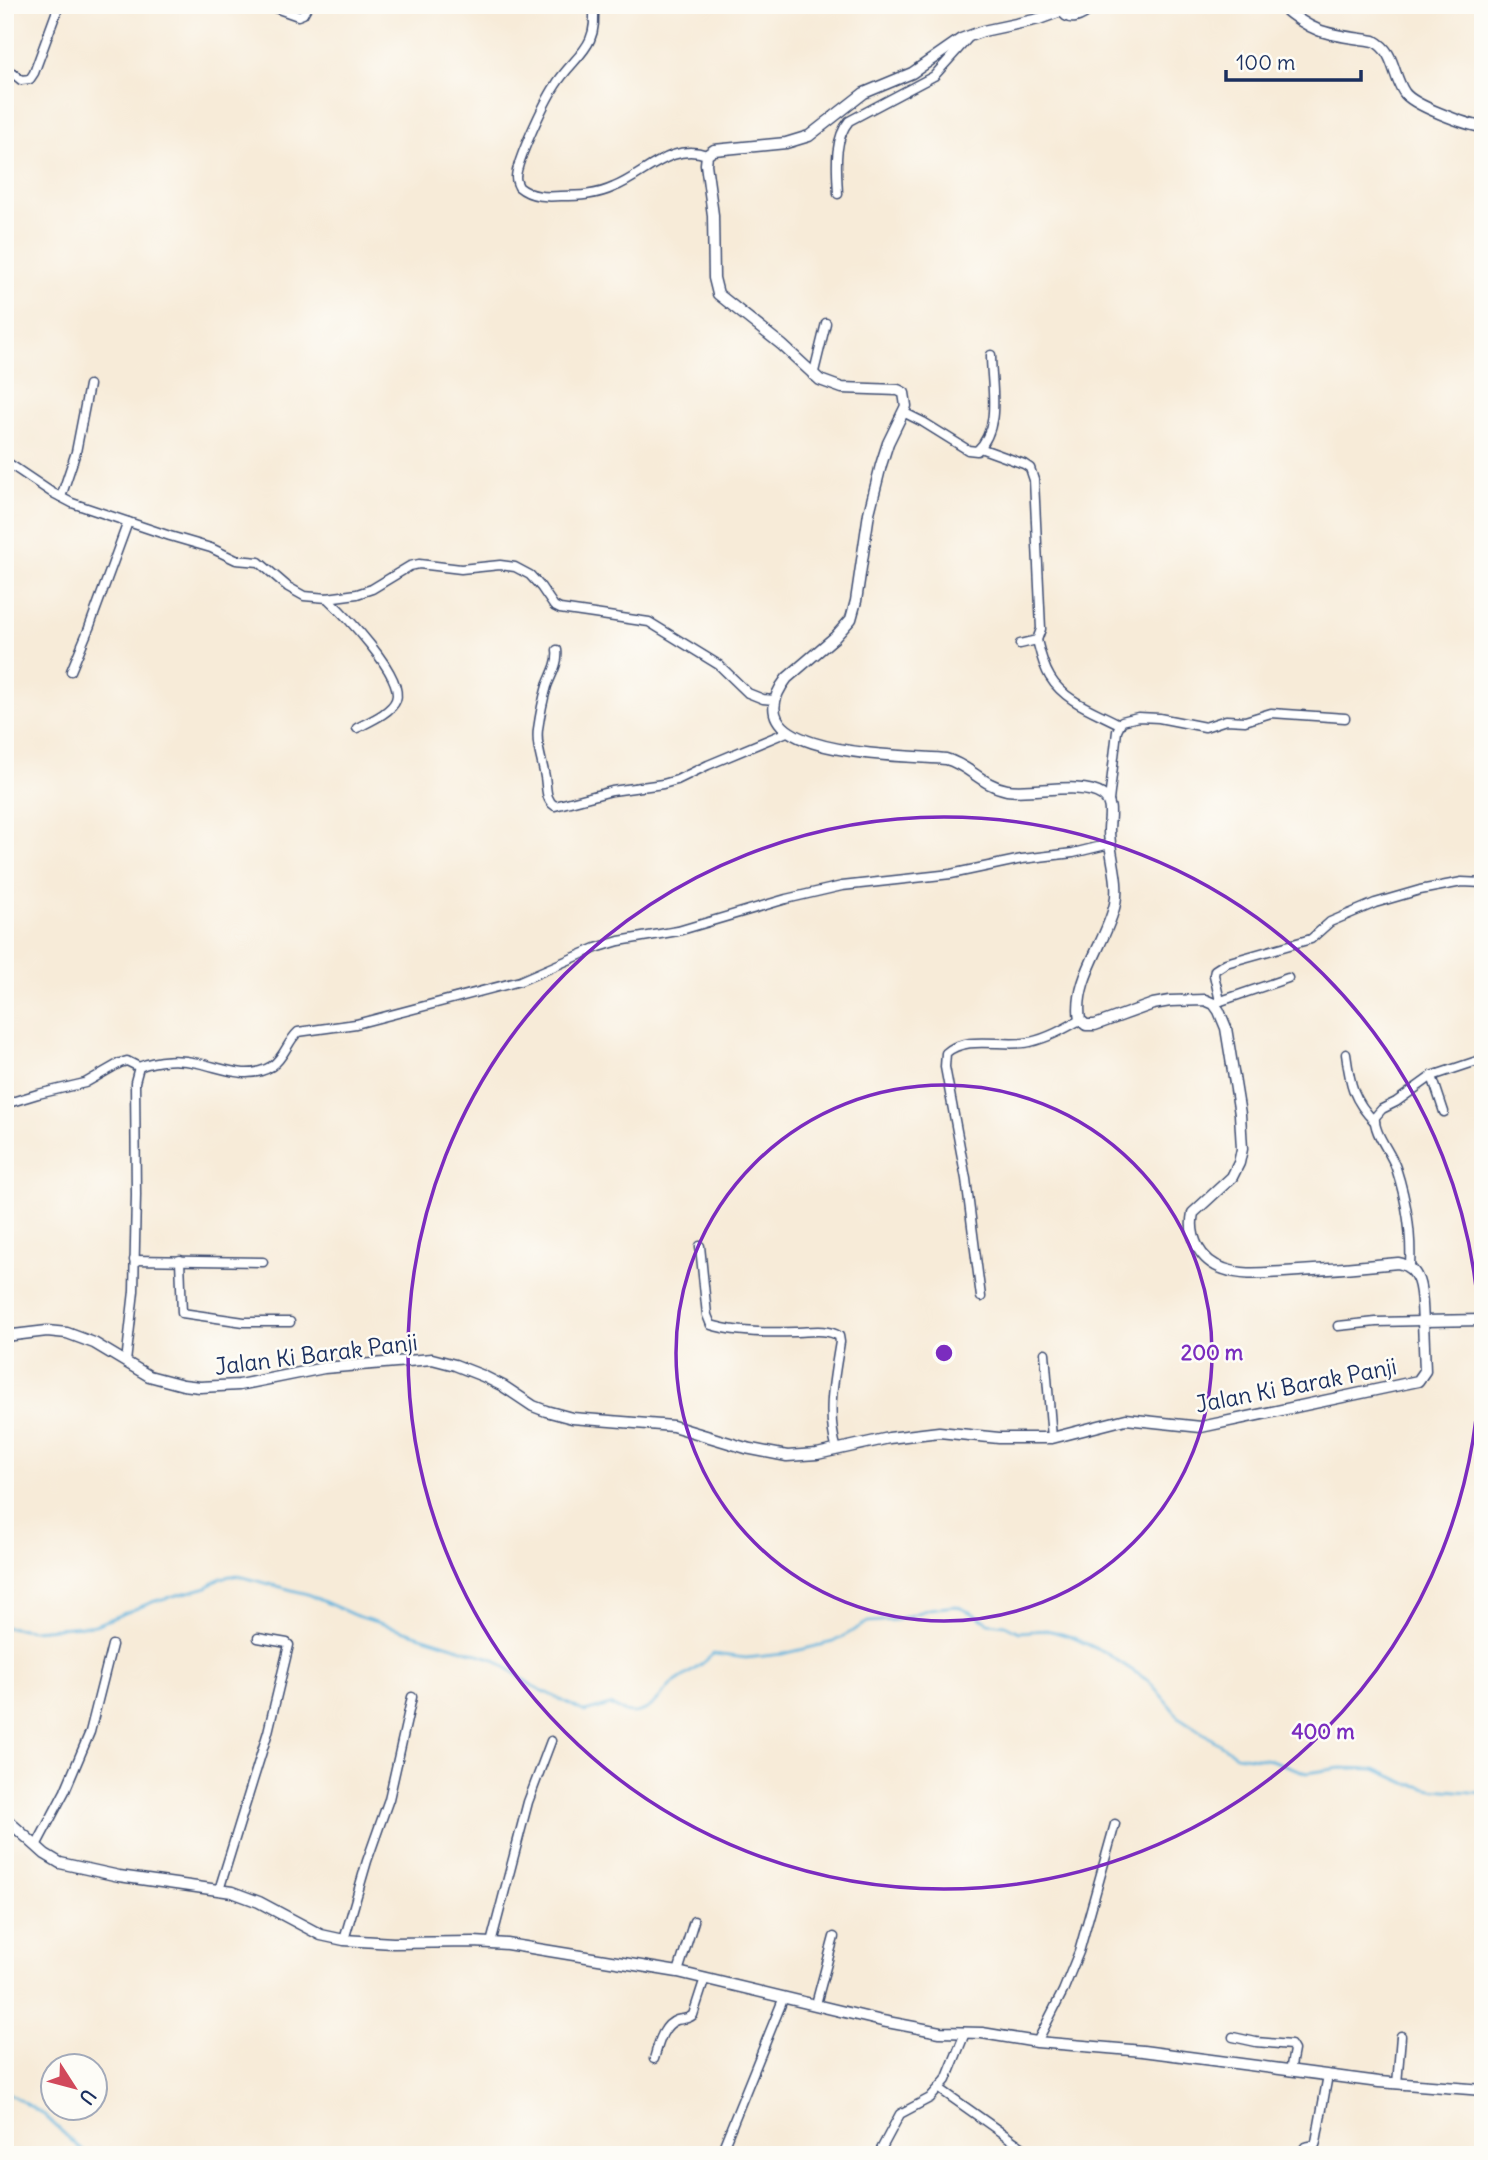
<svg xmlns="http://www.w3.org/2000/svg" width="1488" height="2160" font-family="Delius,sans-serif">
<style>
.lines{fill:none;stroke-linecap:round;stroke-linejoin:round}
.stream{stroke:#62b3dd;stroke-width:2.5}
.minor-casing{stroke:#3c4b70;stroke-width:11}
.tertiary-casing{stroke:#3c4b70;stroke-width:13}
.minor{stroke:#fff;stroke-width:8}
.tertiary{stroke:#fff;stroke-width:10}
.ring{fill:none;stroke:#7b2cbf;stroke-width:3.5}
.labels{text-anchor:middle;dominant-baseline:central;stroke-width:5;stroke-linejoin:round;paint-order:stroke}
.street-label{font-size:23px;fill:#1b2f5e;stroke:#fdfcf7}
.centre{fill:#7b2cbf;stroke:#fdfcf7;stroke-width:3.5}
.ring-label{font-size:21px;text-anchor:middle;font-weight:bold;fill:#7b2cbf;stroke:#fdfcf7;stroke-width:5;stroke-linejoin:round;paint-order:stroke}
</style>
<rect width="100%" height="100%" fill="#fdfcf7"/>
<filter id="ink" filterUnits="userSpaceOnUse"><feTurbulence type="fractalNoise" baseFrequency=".0143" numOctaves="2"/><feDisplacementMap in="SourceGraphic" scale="14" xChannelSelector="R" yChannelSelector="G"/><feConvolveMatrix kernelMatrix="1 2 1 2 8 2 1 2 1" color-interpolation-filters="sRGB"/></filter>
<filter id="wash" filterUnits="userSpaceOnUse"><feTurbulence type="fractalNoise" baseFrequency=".00686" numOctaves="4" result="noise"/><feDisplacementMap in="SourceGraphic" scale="28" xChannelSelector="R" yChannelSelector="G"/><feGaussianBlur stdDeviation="1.57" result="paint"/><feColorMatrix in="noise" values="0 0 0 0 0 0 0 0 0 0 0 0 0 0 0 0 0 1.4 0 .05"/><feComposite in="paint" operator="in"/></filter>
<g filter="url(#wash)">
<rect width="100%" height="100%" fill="#f7ebd8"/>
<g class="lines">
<g class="stream">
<path d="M 5,1627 L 32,1630 L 95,1625 L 155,1601 L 207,1587 L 221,1578 L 230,1576 L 239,1576 L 307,1594 L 354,1615 L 494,1659 L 533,1686 L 585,1712 L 610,1705 C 631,1719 647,1714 662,1695 C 666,1691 669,1686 674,1683 C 687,1674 702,1666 713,1654 L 746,1658 L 783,1654 L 833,1642 L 868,1622 L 896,1620 L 929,1609 L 956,1606 L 974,1614 L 988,1623 L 1005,1625 L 1019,1632 L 1046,1630 L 1055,1632 L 1072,1637 L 1106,1653 L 1150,1682 L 1180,1718 L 1236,1755 L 1271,1760 L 1307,1773 L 1341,1768 L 1375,1769 L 1406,1783 L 1432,1789 L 1483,1793"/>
<path d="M 5,2091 L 43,2114 L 87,2155"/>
</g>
</g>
</g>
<g filter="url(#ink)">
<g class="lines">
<defs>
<g id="minor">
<path d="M 267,5 L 298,16 L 303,14 L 308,5"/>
<path d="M 593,5 C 600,49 574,55 555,86 C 545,101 517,160 516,177 C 516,182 517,182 519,187 C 531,197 546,197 561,196 C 579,196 597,195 614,187 C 646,174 671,142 707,155"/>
<path d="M 5,67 L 21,80 L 30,79 L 34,73 L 59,5"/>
<path d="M 838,194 C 837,171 833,140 849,121 L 934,76 L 969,37"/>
<path d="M 5,376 L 5,385"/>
<path d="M 813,376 L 826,323"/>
<path d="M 903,412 L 923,422 L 968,450 L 977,451 C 1002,427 991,386 991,355"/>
<path d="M 980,448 L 1024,464 L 1030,468 L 1034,480 L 1041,629 L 1037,640 L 1020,644"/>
<path d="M 5,461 L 51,492 L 72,503 L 170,536 L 211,548 L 236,560 L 259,562 L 288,587 L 304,596 L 327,598 L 357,594 L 372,589 L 410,566 L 419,564 L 461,569 L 500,565 L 515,567 L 530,575 L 541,587 L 554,606 L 560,609 L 649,622 L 719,665 L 748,693 L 763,699 L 774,700"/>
<path d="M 61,497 L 76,452 L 89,385"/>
<path d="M 327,598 C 344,614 405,676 396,700 C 391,713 368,722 357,728"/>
<path d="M 1037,640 C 1040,652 1043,666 1050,677 C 1065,702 1095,711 1119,724"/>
<path d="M 557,650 C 559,663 551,675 547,686 C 543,700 540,715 538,729 C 536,746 542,760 545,777 C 547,788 545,800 555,806 L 612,791 L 663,784 L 677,780 L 708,765 L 787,732"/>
<path d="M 71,671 L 89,628 L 128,522"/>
<path d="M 1109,801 L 1117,731 L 1122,721 L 1138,717 L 1159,718 L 1205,727 L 1226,720 L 1245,721 L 1271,713 L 1345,718"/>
<path d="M 1220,1001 L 1214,975 L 1215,970 L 1226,963 L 1311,939 L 1330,922 L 1375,903 L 1420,890 L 1462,882 L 1483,883"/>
<path d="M 1218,1002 L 1288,978"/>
<path d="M 1346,1054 C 1350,1084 1353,1100 1375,1122"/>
<path d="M 1432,1076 L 1444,1112"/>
<path d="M 5,1104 L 38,1094 L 85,1083 L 120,1063 L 127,1061 L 139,1067"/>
<path d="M 700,1246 L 707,1315 L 711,1325 C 737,1333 768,1333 795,1332 C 809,1332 826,1328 839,1336 L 840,1342 C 834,1379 826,1414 837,1450"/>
<path d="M 134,1260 L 263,1262"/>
<path d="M 180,1260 L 182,1313 L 244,1322 L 290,1322"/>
<path d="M 1410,1267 C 1412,1232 1407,1202 1396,1168 C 1391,1152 1373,1133 1375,1117 L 1382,1109 L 1396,1102 L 1432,1076 L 1483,1059"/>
<path d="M 981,1297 L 966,1179 L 945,1067 L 946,1053 C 967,1034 1004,1048 1030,1042 C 1048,1038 1064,1029 1080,1020"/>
<path d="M 1338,1326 L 1376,1322 L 1423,1321"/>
<path d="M 1045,1353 L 1052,1438"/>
<path d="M 126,1362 L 134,1291 L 136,1195 L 135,1082 L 139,1067 C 157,1059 180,1059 198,1063 C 223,1068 248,1081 272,1066 C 285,1057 287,1042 298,1032 L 356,1024 L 520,981 L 596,948 L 619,941 L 678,931 L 786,899 L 842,886 L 951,874 L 1022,859 L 1073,853 L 1110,844"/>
<path d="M 36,1846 L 65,1791 L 90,1732 L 112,1645"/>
<path d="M 219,1890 L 268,1732 L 289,1645 L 287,1643 L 258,1638"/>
<path d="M 344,1940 L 367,1861 L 389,1799 L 412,1697"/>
<path d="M 491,1943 L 528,1802 L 551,1741"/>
<path d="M 678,1972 L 694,1921"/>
<path d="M 816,2004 L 834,1937"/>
<path d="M 1233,2037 L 1256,2042 L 1291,2045 L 1294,2050 L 1290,2071"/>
<path d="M 1037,2042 L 1063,1991 L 1079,1952 L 1115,1824"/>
<path d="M 654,2059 C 658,2046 662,2025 677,2020 C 684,2018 687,2020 693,2015 L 705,1978"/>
<path d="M 1397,2084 L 1401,2036"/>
<path d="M 940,2089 L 1033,2155"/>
<path d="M 720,2155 L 784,1997"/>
<path d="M 878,2155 L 900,2114 L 930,2098 L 946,2080 L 965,2033"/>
<path d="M 1299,2155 L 1305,2147 L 1315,2145 L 1316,2142 L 1328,2075"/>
</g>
<g id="tertiary">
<path d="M 1060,5 C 1066,26 1083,16 1094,5"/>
<path d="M 1280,5 C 1316,36 1330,34 1374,41 C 1395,52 1392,74 1404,92 C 1412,105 1467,125 1483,127"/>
<path d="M 1061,11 L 1039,19 L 983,31 L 961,39 L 912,73 L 864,93 L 809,136 L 786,143 L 714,150 L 707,155 L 706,164 L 713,215 L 714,278 L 718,294 L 782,345 L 820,380 L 842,388 L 898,390 L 904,393 L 906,406 L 888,443 L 881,465 L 869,513 L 856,601 L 851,619 L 835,637 L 787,678 C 725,758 908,755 946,759 C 969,765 983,786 1007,790 C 1033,794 1081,781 1102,795 C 1114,803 1109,818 1109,830 C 1109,854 1120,880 1115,904 C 1107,942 1073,979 1080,1020 L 1086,1025 L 1095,1025 L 1153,1004 L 1170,1001 L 1205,1000 L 1214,1004 L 1219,1011 L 1226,1028 L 1240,1114 L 1242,1149 L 1239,1163 L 1232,1177 L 1193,1213 C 1188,1237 1200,1261 1224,1269 C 1243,1276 1264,1273 1284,1272 C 1322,1270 1360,1267 1398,1263 C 1425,1268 1421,1300 1423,1321"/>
<path d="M 5,1336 L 47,1331 L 67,1333 L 94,1343 L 149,1376 L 183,1385 L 200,1387 L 239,1385 L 324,1368 L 432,1359 L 455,1365 L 483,1376 L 503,1386 L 533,1406 L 546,1411 L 572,1418 L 673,1426 L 746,1448 L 787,1456 L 817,1454 L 889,1438 L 939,1432 L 999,1438 L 1052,1438 L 1126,1419 L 1201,1427 L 1418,1381 L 1425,1371 L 1423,1321 L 1483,1320"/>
<path d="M 5,1818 L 45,1854 L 60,1863 L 119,1876 L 232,1892 L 259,1902 L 321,1935 L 344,1940 L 393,1943 L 474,1942 L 507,1944 L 678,1972 L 882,2021 L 940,2032 L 982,2033 L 1037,2042 L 1143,2051 L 1379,2082 L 1483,2090"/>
</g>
</defs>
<use href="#minor" class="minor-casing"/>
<use href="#tertiary" class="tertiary-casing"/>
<use href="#minor" class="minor"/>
<use href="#tertiary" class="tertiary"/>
</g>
</g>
<g class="ring">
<circle cx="944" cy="1353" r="268"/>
<circle cx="944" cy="1353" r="536"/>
</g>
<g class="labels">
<g class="street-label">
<text transform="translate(316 1354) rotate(-7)">Jalan Ki Barak Panji</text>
<text transform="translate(1296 1385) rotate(-11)">Jalan Ki Barak Panji</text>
</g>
</g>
<circle cx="944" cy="1353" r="10" class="centre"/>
<g class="ring-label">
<text x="1212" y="1360">200 m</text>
<text x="1323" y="1739">400 m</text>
</g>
<rect width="1488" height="2160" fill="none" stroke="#fdfcf7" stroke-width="28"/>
<g transform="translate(74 2087) rotate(126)"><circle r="33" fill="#fdfcf7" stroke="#a3aaba" stroke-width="2"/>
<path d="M0-5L12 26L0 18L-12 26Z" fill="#d1495b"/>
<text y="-10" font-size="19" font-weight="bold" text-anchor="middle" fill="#1b2f5e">U</text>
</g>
<path d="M1226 70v10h135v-10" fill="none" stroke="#1b2f5e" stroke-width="3.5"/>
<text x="1236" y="70" font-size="21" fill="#1b2f5e" stroke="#fdfcf7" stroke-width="5" paint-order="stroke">100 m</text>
</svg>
